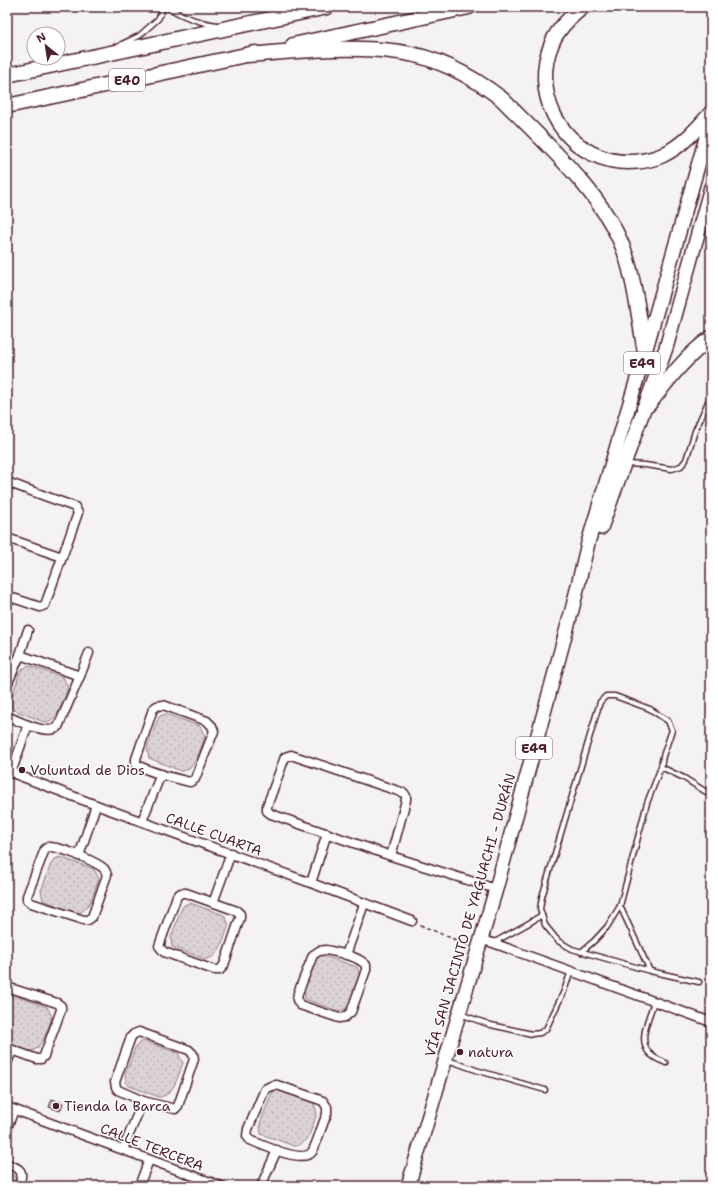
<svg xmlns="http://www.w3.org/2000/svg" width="718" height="1193" font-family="'Shantell Sans',sans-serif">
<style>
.grass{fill:url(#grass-dots);stroke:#927880}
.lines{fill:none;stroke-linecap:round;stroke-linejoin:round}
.canal{stroke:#baa9ae;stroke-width:10}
.building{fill:#cabdc1;stroke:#4a1f2b}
.service-casing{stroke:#4a1f2b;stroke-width:7}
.minor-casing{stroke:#4a1f2b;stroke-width:11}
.primary-casing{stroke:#4a1f2b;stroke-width:16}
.trunk-casing{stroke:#4a1f2b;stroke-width:17}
.path{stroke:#4a1f2b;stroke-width:1.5;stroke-dasharray:4 3;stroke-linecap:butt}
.service{stroke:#fff;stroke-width:4}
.minor{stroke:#fff;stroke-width:8}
.primary{stroke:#fff;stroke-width:13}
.trunk{stroke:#fff;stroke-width:14}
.poi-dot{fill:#4a1f2b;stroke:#fff;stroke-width:1.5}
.labels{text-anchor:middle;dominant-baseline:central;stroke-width:3;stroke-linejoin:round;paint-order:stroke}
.shield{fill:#fff;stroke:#80626b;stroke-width:1}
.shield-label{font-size:13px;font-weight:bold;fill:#4a1f2b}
.poi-label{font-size:14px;fill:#4a1f2b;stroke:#fff;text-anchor:start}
.street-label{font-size:14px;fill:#4a1f2b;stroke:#fff}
</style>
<defs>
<pattern id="grass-dots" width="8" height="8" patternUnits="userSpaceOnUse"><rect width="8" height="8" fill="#dbd2d5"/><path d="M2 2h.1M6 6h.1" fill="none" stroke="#bdb4b7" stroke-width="1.8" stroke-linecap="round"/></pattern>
</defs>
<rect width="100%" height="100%" fill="#f4f2f2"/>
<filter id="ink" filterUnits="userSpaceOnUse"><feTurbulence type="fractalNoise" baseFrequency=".025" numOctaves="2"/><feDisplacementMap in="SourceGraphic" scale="8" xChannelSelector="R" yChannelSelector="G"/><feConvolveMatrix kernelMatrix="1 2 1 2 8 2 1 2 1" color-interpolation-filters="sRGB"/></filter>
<g filter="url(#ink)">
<g class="grass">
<path d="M 29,666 L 63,677 L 68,688 C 63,700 59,722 44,722 L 12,709 L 11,700 L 20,672 L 24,668 Z"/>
<path d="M 166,714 L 200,726 L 205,737 C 200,749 196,770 181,771 L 149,758 L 147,748 L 157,721 L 160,716 Z"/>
<path d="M 60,857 L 94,869 L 99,879 C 94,891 90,913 75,913 L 43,900 L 41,891 L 51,864 L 55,859 Z"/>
<path d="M 190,903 L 224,915 L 229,925 C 224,937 220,959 205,959 L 172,947 L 171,937 L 181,910 L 184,905 Z"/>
<path d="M 322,955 L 357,967 L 361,978 C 356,989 352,1011 338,1011 L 305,999 L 304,989 L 314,962 L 317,957 Z"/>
<path d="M 13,995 L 47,1007 L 52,1017 C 48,1027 42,1053 28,1051 C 21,1049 14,1046 7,1043 L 7,998 Z"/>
<path d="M 144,1041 L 178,1053 L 183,1063 C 178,1075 174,1096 159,1097 L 127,1085 L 125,1075 L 135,1048 L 139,1043 Z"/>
<path d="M 279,1090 L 313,1102 L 317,1113 C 313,1124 309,1146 294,1146 L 261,1134 L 260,1124 L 270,1097 L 273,1092 Z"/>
<path d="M 7,1172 C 14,1174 18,1179 17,1186 L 7,1186 Z"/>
</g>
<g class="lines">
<path class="canal" d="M 7,13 L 9,7"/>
</g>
<path class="building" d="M 52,1099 L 63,1103 L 60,1111 L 49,1107 Z"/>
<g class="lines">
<defs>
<g id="service">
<path d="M 167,7 C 182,16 199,23 217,25"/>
<path d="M 122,44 L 139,36 L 158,19 L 164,7"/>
<path d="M 627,464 L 645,465 L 672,469 L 681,466 L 686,460 L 695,431 L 711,395"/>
<path d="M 620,906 L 650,971"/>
<path d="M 493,943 L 529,923 L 542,915"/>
<path d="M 581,952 L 594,941 L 607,927 L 620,906 L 647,803 L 661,767"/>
<path d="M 699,982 L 650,971 L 572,949 L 558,941 L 545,925 L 540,909 L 542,897 L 600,702 L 606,696 L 615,696 L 650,709 L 668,721 L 672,730 L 663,756 L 661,767 L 684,778 L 711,795"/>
<path d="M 654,1002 C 650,1014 640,1036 646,1048 C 649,1056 659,1060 666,1063"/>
<path d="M 460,1014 L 491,1025 L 532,1034 L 540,1033 L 546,1029 L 564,991 L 571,971"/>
<path d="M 448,1060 L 476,1070 L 545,1090"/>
</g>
<g id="minor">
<path d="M 7,482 L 75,507 L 78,513 L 45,605 L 40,607 L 7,596"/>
<path d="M 7,538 L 62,557"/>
<path d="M 20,655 L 28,630"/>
<path d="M 80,676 L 89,653"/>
<path d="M 7,685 L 20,655 L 80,676 L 58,727 C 48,736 18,721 7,716"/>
<path d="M 163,705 L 207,721 L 212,726 L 214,731 L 195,779 L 190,782 C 174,778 150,773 136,764 L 136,759 L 153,709 L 157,706 Z"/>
<path d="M 7,771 L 96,805 L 311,883 L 412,921"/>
<path d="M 11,773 L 28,725"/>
<path d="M 142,821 L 161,774"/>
<path d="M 48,847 C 59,846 92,860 102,867 C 105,869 106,871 107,875 L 92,917 L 88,920 L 84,920 L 31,903 L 27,900 L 27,896 L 45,849 Z"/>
<path d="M 79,856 L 96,805"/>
<path d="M 391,856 L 406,800 L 406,796 L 404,793 L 291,755 L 285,757 L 267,806 L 267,811 L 271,814 L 391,856 L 496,889"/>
<path d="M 311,883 L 327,833"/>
<path d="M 181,893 L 186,893 L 237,911 L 240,914 L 240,918 L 224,965 L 220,970 L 214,970 L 164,952 L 159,946 L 177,896 Z"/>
<path d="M 213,903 L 231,853"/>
<path d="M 482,940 L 493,943 L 711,1022"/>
<path d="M 326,950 C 339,953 356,955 366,965 L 366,970 L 351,1012 L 345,1017 L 339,1018 L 300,1005 L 297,1000 L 298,993 L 313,955 L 319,951 Z"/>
<path d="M 346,955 L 364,904"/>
<path d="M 7,987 L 57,1003 L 61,1006 L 61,1010 L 44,1056 L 41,1059 L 37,1059 L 7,1048"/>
<path d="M 139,1032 L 189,1050 L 193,1054 L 194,1059 L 178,1106 L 175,1109 L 143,1101 L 118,1090 L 116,1087 L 115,1082 L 131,1037 L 134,1034 Z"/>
<path d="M 7,1062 L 13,1050"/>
<path d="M 277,1085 L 323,1101 L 327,1107 L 327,1114 C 323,1122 316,1146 312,1152 C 303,1164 262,1145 250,1140 L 247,1136 L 248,1129 L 265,1089 L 271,1086 Z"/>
<path d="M 7,1107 L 221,1186"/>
<path d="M 7,1128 L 14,1110"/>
<path d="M 123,1149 L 143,1101"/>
<path d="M 7,1164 C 22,1169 24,1171 19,1186"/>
<path d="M 139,1186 L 149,1160"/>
<path d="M 261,1186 L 277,1150"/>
</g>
<g id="primary">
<path d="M 601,528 L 666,348 L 711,187"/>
<path d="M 408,1186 L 496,889 L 573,606 L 588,543 L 645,352 L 711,120"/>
</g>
<g id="trunk">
<path d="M 583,7 C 570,17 558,28 552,43 C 531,91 559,148 610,160 C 627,164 647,162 663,155 C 683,145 697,129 711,113"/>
<path d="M 293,45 L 469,7"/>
<path d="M 247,55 C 297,51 349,45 399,52 C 437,57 472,76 502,99 C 545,143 602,192 624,250 C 635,281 639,319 645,352"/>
<path d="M 7,75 L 327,7"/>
<path d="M 7,106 L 255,53"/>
<path d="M 644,408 L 649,404 C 668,380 686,356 711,338"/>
</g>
</defs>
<use href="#service" class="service-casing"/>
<use href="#minor" class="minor-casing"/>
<use href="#primary" class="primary-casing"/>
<use href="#trunk" class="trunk-casing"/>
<path class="path" d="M 420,925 L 468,945"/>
<use href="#service" class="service"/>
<use href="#minor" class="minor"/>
<use href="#primary" class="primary"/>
<use href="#trunk" class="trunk"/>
</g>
</g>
<g class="poi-dot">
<circle cx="22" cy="770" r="4"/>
<circle cx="460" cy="1052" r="4"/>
<circle cx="56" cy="1106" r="4"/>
</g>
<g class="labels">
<g class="shield">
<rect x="109" y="69" width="36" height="22" rx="3"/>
<rect x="624" y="352" width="36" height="22" rx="3"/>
<rect x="516" y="737" width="36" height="22" rx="3"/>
</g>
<g class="shield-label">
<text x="127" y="80">E40</text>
<text x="642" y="363">E49</text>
<text x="534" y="748">E49</text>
</g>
<g class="poi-label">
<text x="30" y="770">Voluntad de Dios</text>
<text x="468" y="1052">natura</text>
<text x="64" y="1106">Tienda la Barca</text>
</g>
<g class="street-label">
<text transform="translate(214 834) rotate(20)">CALLE CUARTA</text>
<text transform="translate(470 915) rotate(-74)">VÍA SAN JACINTO DE YAGUACHI - DURÁN</text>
<text transform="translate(152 1147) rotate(21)">CALLE TERCERA</text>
</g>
</g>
<rect width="718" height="1193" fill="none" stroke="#fff" stroke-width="24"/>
<rect x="12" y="12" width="694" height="1169" fill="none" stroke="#4a1f2b" stroke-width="1.5" filter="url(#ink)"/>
<g transform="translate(46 46) rotate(330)"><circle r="19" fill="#ffffff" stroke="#b7a5aa"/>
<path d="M0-3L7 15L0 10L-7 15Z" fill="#4a1f2b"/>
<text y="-6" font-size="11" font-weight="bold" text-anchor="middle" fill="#4a1f2b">N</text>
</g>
</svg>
